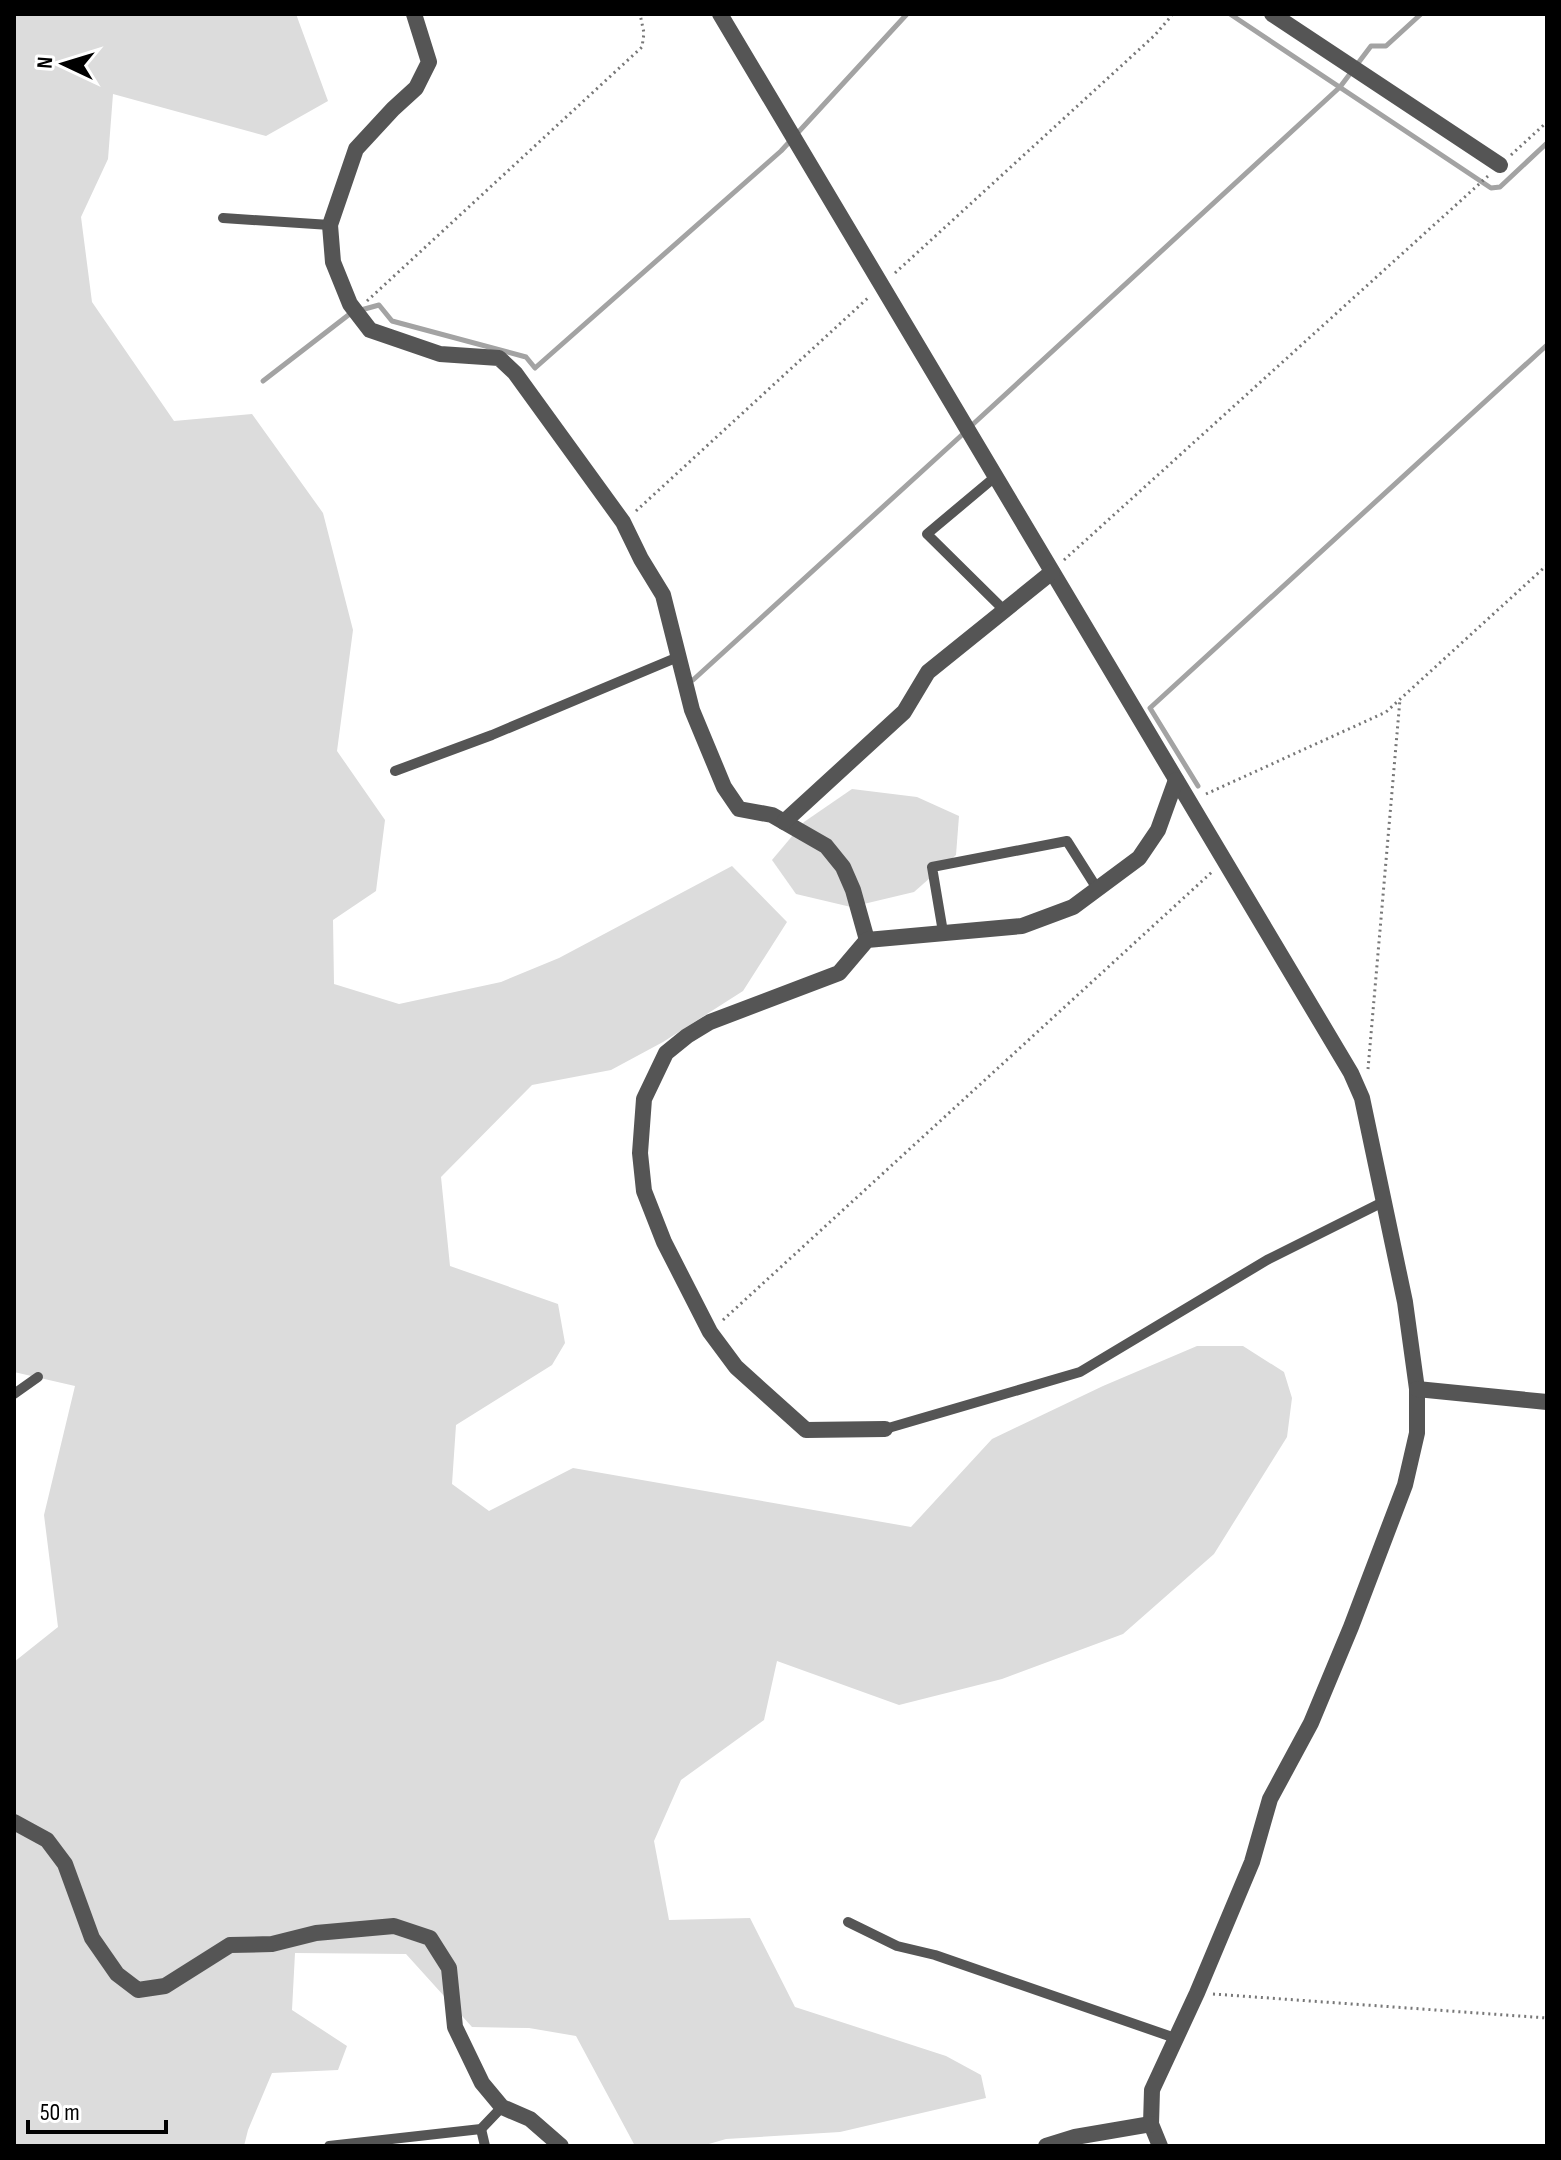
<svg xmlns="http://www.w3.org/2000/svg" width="1561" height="2160" font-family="'Sofia Sans Condensed',sans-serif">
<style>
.green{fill:#dcdcdc}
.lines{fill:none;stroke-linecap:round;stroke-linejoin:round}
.stream{stroke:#a3a3a3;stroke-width:5}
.path{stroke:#777;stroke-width:3;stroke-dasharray:2 4;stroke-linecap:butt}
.service{stroke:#555;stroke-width:10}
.minor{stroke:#555;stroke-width:16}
</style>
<rect width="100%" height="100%" fill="#fff"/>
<g class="green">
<path d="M 14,14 L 296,14 L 328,101 L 266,136 L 113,94 L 108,159 L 81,217 L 92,302 L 174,421 L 252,414 L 323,513 L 353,630 L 337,751 L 385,820 L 376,891 L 333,920 L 334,984 L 399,1004 L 501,982 L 559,958 L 732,866 L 787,922 L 743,991 L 663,1042 L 611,1070 L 532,1085 L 441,1177 L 450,1266 L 558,1304 L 565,1343 L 552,1365 L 456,1425 L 452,1484 L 489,1511 L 573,1468 L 911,1527 L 992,1439 L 1103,1386 L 1197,1346 L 1243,1346 L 1284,1372 L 1292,1398 L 1287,1437 L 1214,1554 L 1123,1634 L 1002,1679 L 899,1705 L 777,1661 L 764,1720 L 681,1780 L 654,1841 L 669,1920 L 750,1918 L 795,2007 L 946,2056 L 981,2075 L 986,2098 L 840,2132 L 726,2139 L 702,2146 L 635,2146 L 576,2036 L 529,2028 L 472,2027 L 406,1954 L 295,1953 L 292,2010 L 347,2046 L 338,2070 L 272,2073 L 248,2130 L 244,2146 L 14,2146 L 14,1662 L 58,1627 L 44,1515 L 75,1386 L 14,1372 Z"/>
<path d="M 852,789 L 917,797 L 959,816 L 956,855 L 914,892 L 851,907 L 796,894 L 772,860 L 804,822 Z"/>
</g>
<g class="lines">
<g class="stream">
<path d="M 1230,14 L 1491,188 L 1500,187 L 1547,143"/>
<path d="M 361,310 L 379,305 L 392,321 L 526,357 L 535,368 L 781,151 L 907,14"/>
<path d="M 263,381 L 351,313"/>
<path d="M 971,426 L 1340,87 L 1371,46 L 1386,46 L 1421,14"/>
<path d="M 693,680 L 964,433"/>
<path d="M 1198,786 L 1150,708 L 1547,345"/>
</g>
<g class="path">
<path d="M 1511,155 L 1547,122"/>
<path d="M 895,273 L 1155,35 L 1173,14"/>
<path d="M 367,301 L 642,47 L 644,33 L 640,14"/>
<path d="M 636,511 L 869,297"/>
<path d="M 1064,560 L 1488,176"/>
<path d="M 1206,794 L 1386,712 L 1547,565"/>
<path d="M 1368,1069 L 1400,699"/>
<path d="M 723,1320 L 1213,871"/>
<path d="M 1213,1994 L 1547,2018"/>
</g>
<g class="service">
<path d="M 223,218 L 330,225"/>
<path d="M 995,477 L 927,534 L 1004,610"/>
<path d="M 395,771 L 492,735 L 678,657"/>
<path d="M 943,932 L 932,867 L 1067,841 L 1098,890"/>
<path d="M 14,1394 L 38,1377"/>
<path d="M 885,1429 L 1080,1372 L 1267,1260 L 1385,1201"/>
<path d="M 848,1922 L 897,1946 L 935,1955 L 1175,2038"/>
<path d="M 481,2129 L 485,2146"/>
<path d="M 329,2146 L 481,2129 L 502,2107"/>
</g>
<g class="minor">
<path d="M 414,14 L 429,62 L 416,88 L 393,109 L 356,149 L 330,225 L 333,262 L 350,304 L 370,330 L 440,354 L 499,358 L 515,373 L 623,522 L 641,559 L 663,595 L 692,710 L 724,787 L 739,809 L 772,815 L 826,846 L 843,867 L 853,890 L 867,940"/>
<path d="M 720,14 L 1351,1073 L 1362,1098 L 1405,1302 L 1417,1389 L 1417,1433 L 1405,1485 L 1351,1627 L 1311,1723 L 1270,1799 L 1252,1862 L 1197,1993 L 1152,2090 L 1151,2124 L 1160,2146"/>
<path d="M 1272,14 L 1500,165"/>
<path d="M 784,822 L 904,712 L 928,672 L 1052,572"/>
<path d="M 1417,1389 L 1547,1402"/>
<path d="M 885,1429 L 806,1430 L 736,1367 L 710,1332 L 664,1242 L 644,1191 L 640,1153 L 644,1099 L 666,1053 L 687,1036 L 710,1022 L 839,973 L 867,940 L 1022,926 L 1073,907 L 1139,858 L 1158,830 L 1176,780"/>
<path d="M 14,1822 L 47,1840 L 65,1864 L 92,1938 L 117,1974 L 138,1990 L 165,1986 L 230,1945 L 272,1944 L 316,1933 L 394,1926 L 430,1938 L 449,1968 L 455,2027 L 482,2083 L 502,2107 L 530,2119 L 561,2146"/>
<path d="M 1046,2146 L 1075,2137 L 1151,2124"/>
</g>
</g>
<rect width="1561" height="2160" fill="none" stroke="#000000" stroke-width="32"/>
<g transform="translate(64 64) rotate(274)" stroke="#ffffff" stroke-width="6" paint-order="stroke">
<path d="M0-6L14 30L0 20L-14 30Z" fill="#000000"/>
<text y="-12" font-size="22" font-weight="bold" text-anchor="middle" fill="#000000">N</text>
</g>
<path d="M28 2120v12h138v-12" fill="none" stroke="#000000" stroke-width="4"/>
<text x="40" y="2120" font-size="24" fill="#000000" stroke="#ffffff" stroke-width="6" paint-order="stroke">50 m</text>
</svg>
